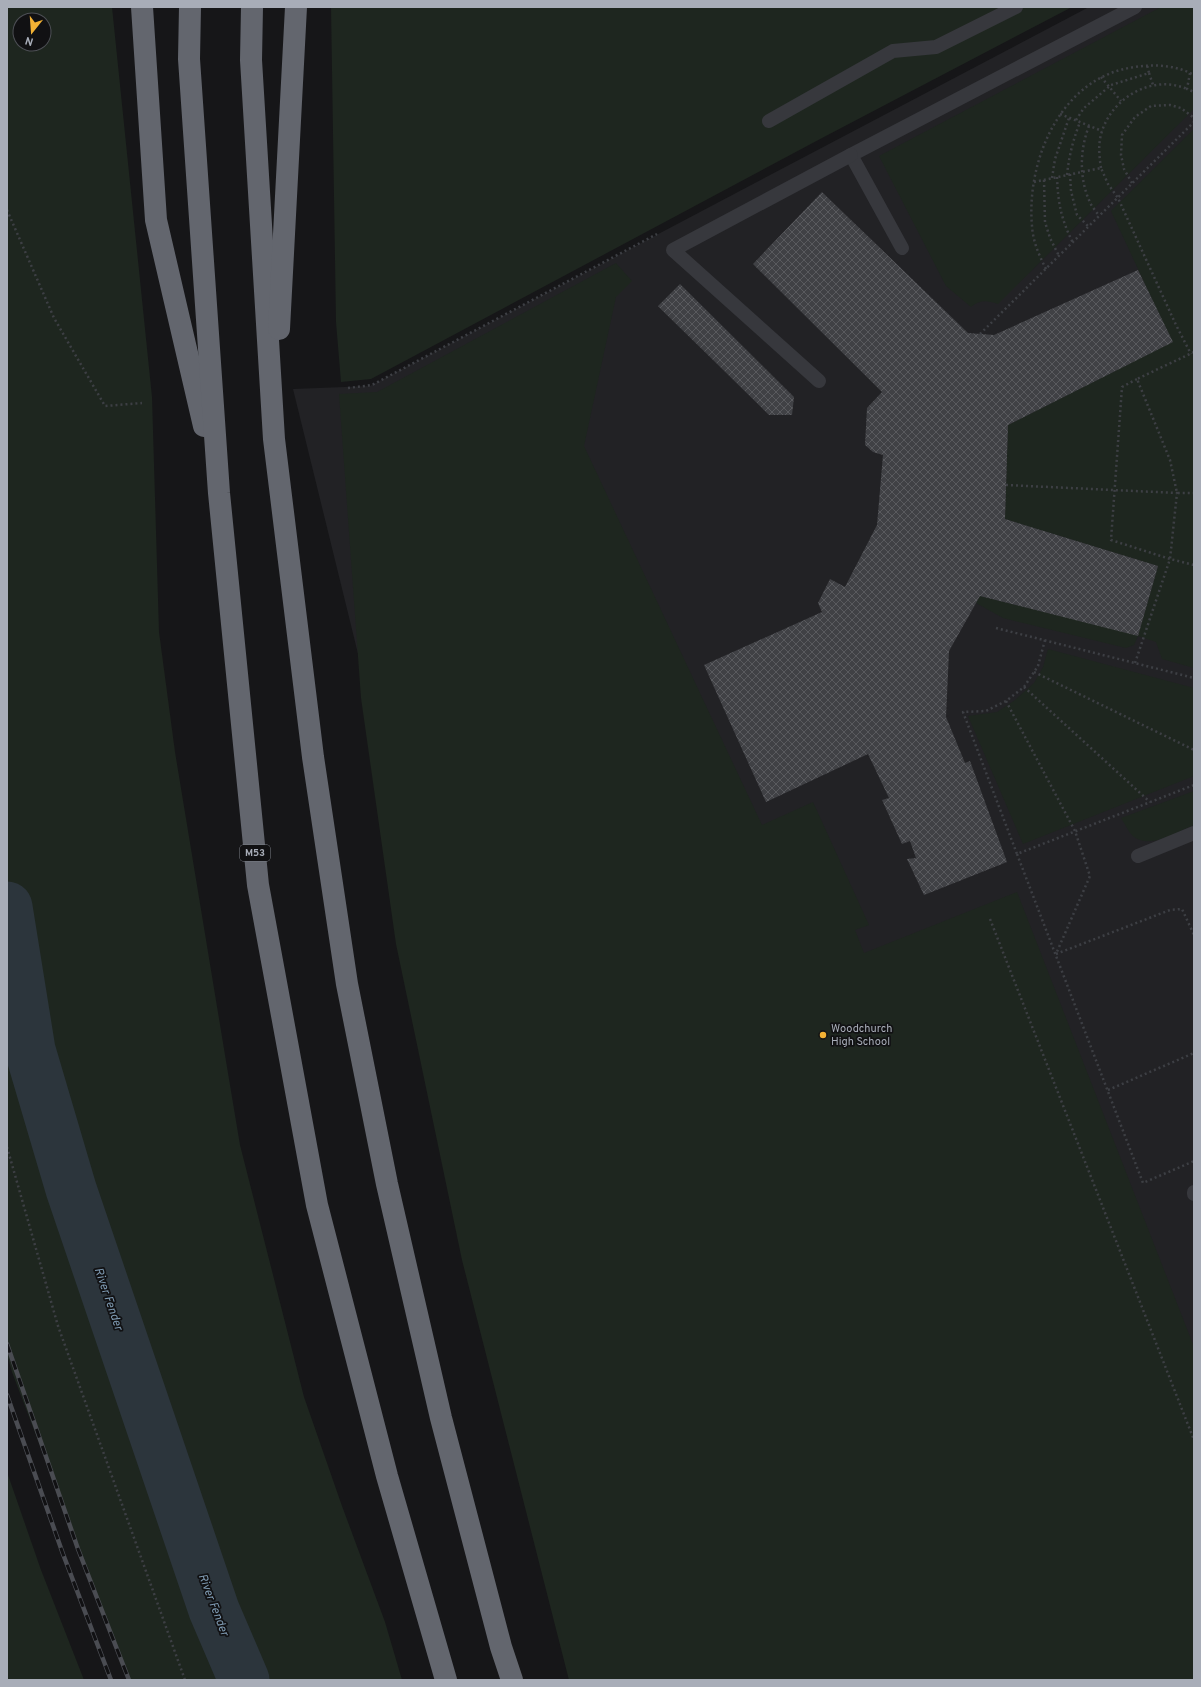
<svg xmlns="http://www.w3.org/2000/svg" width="1201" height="1687" font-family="Overpass,sans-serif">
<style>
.built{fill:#222225}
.green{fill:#1e261f;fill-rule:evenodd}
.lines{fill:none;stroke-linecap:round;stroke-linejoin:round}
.river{stroke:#2c353c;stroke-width:51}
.building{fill:url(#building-cross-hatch)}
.path{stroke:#3d3f44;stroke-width:2.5;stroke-dasharray:2 3;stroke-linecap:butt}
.lane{stroke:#37383d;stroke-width:14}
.highway{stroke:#63666e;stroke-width:22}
.rail-casing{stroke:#4a4c52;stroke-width:4.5}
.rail{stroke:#111113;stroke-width:3;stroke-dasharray:9;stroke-linecap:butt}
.poi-dot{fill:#f2b134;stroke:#111113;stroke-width:1.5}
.labels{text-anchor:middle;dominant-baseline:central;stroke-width:3.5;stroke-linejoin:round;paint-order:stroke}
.shield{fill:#111113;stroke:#7b7e86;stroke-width:1}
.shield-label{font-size:10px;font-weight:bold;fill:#a8adb8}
.poi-label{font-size:11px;fill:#a8adb8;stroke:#111113;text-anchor:start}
.water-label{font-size:12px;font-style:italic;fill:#7f9bb3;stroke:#111113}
</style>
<defs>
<pattern id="building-cross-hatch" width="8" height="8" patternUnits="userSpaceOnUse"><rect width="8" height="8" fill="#404145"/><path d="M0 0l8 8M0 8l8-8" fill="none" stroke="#595a5e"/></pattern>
</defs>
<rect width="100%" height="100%" fill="#161618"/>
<path class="built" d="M 1089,7 L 1194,7 L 1194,1680 L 610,1680 L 293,389 L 370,386 Z"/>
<g class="green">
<path d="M 7,7 L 112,7 L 152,397 L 159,632 L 175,752 L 225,1055 L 240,1145 L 304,1397 L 342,1506 L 385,1622 L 402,1680 L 129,1680 L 12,1372 L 7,1354 ZM 20,20 L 44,20 L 44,44 L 20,44 Z"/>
<path d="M 331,7 L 1072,7 L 822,138 L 371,379 L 341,382 L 336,322 Z"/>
<path d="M 1161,7 L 1194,7 L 1194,109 L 998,304 C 987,301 981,299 971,307 L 946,286 L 879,156 Z"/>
<path d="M 1194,129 L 1194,668 L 1162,659 L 1156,642 L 1138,636 L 1134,645 L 1126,648 L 1003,618 L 976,603 L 980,596 L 1138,635 L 1158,566 L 1005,519 L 1008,425 L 1172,342 L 1111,211 Z"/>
<path d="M 616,263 L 632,281 L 616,297 L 584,446 L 762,825 L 813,802 L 869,925 L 855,930 L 864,953 L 1017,892 L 1194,1347 L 1194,1680 L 569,1680 L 462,1260 L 396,944 L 361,698 L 339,394 L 377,392 Z"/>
<path d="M 1048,649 L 1194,688 L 1194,776 L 1023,844 L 968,716 L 997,712 L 1015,700 L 1034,683 L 1043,667 Z"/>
<path d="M 1194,791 L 1194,825 C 1176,832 1152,849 1134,837 C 1129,833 1125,824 1121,818 Z"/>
<path d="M 7,1472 L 41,1570 L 84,1680 L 7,1680 Z"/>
</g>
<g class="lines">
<path class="river" d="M 7,907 L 30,1050 L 71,1189 L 214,1610 L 244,1680"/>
</g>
<g class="building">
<path d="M 822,192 L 968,333 L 994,335 L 1138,270 L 1173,342 L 1008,425 L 1005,519 L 1158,566 L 1138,636 L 980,596 L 949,651 L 946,717 L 965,763 L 970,761 L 1007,862 L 924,895 L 907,859 L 916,858 L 910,841 L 902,844 L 882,800 L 889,798 L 868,754 L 766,802 L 704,665 L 822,612 L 818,603 L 830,579 L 845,587 L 877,525 L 883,455 L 873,452 L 865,445 L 867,408 L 882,392 L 753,264 Z"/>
<path d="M 680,284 L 794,397 L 792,415 L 769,415 L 658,306 Z"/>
</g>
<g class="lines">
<g class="path">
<path d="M 1149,73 L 1153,85"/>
<path d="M 1190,73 L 1187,89 L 1194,92"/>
<path d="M 1101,77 L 1121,101"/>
<path d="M 1060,114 L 1102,131"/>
<path d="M 1076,120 L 1084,108 L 1111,85 L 1149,73 L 1147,65"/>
<path d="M 1089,126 C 1080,149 1079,177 1089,200 C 1091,206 1096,211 1099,216"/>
<path d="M 1101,168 C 1099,155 1098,143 1102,131 C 1113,97 1153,74 1187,89"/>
<path d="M 1070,174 L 1071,191 L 1077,215 L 1089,227"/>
<path d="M 1067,175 C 1069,156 1073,140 1080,122"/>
<path d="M 1057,177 C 1058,203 1061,219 1073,243"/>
<path d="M 1052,178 L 1055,159 L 1069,118"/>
<path d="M 1044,180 L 1045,222 L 1050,238 L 1059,256"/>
<path d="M 1034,182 L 1101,168 L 1108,184 L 1118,198 L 1176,325 L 1191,354"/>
<path d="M 1132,183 L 1124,169 L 1121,155 L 1122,135 L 1135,117 L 1151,106 L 1170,105 L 1181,108 L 1194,118"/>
<path d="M 7,210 L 54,318 L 105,406 L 142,403"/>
<path d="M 1046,269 C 1039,255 1033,242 1032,226 C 1026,159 1062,76 1135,67 C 1155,64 1176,65 1194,75"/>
<path d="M 980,334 L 1194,122"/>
<path d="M 1194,352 L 1137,379 L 1170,460 L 1177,493 L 1194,493"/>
<path d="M 348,388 L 372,385 L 657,234"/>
<path d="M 1006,485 L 1177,493 L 1170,559 L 1194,565"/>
<path d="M 996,628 L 1194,678"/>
<path d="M 1045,640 L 1038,666 L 1024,687 L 1006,701 L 986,711 L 963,712 L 1017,854 L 1194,785"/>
<path d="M 1135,663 L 1170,559 L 1111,540 L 1122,387 L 1137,379"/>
<path d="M 1034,672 L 1194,750"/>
<path d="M 1024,687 L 1150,802"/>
<path d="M 1006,701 L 1075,831 L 1090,876 L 1056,954"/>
<path d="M 1017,854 L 1143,1183 L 1194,1161"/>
<path d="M 990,919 L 1194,1440"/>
<path d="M 1056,954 L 1170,910 L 1182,909 L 1194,935"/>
<path d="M 1108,1090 L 1194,1053"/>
<path d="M 7,1147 L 58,1326 L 185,1680"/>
</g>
<g class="lane">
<path d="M 769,121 L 893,51 L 936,47 L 1016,7"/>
<path d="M 902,248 L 851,155 L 1135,7"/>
<path d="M 819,381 L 673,250 L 851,155"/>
<path d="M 1138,856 L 1194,833"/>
<path d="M 1194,1192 L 1194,1194"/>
</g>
<g class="highway">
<path d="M 142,7 L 156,220 L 204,426"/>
<path d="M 190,7 L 189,59 L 219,493 L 258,885 L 317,1205 L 387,1476 L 446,1680"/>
<path d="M 252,7 L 251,60 L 274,439 L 313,757 L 347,984 L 387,1184 L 441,1418 L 501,1647 L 512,1680"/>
<path d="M 279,329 L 296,7"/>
</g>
<defs>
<g id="rail">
<path d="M 7,1344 L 78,1549 L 129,1680"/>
<path d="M 7,1395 L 63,1554 L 111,1680"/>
</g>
</defs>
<use href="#rail" class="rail-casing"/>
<use href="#rail" class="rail"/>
</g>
<circle class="poi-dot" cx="823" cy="1035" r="4"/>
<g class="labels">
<rect class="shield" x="240" y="845" width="30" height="16" rx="3"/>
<g class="shield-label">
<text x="255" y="853">M53</text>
</g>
<g class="poi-label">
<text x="831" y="1029">Woodchurch<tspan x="831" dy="13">High School</tspan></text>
</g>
<g class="water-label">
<text transform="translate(108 1299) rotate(71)">River Fender</text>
<text transform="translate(213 1605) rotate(69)">River Fender</text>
</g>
</g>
<rect width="1201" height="1687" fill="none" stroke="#a8adb8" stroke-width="16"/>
<g transform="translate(32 32) rotate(197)"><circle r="19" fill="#111113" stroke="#4d4f55"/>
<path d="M0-3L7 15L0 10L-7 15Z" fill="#f2b134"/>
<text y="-6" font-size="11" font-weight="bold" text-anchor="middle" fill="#a8adb8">N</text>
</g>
</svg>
